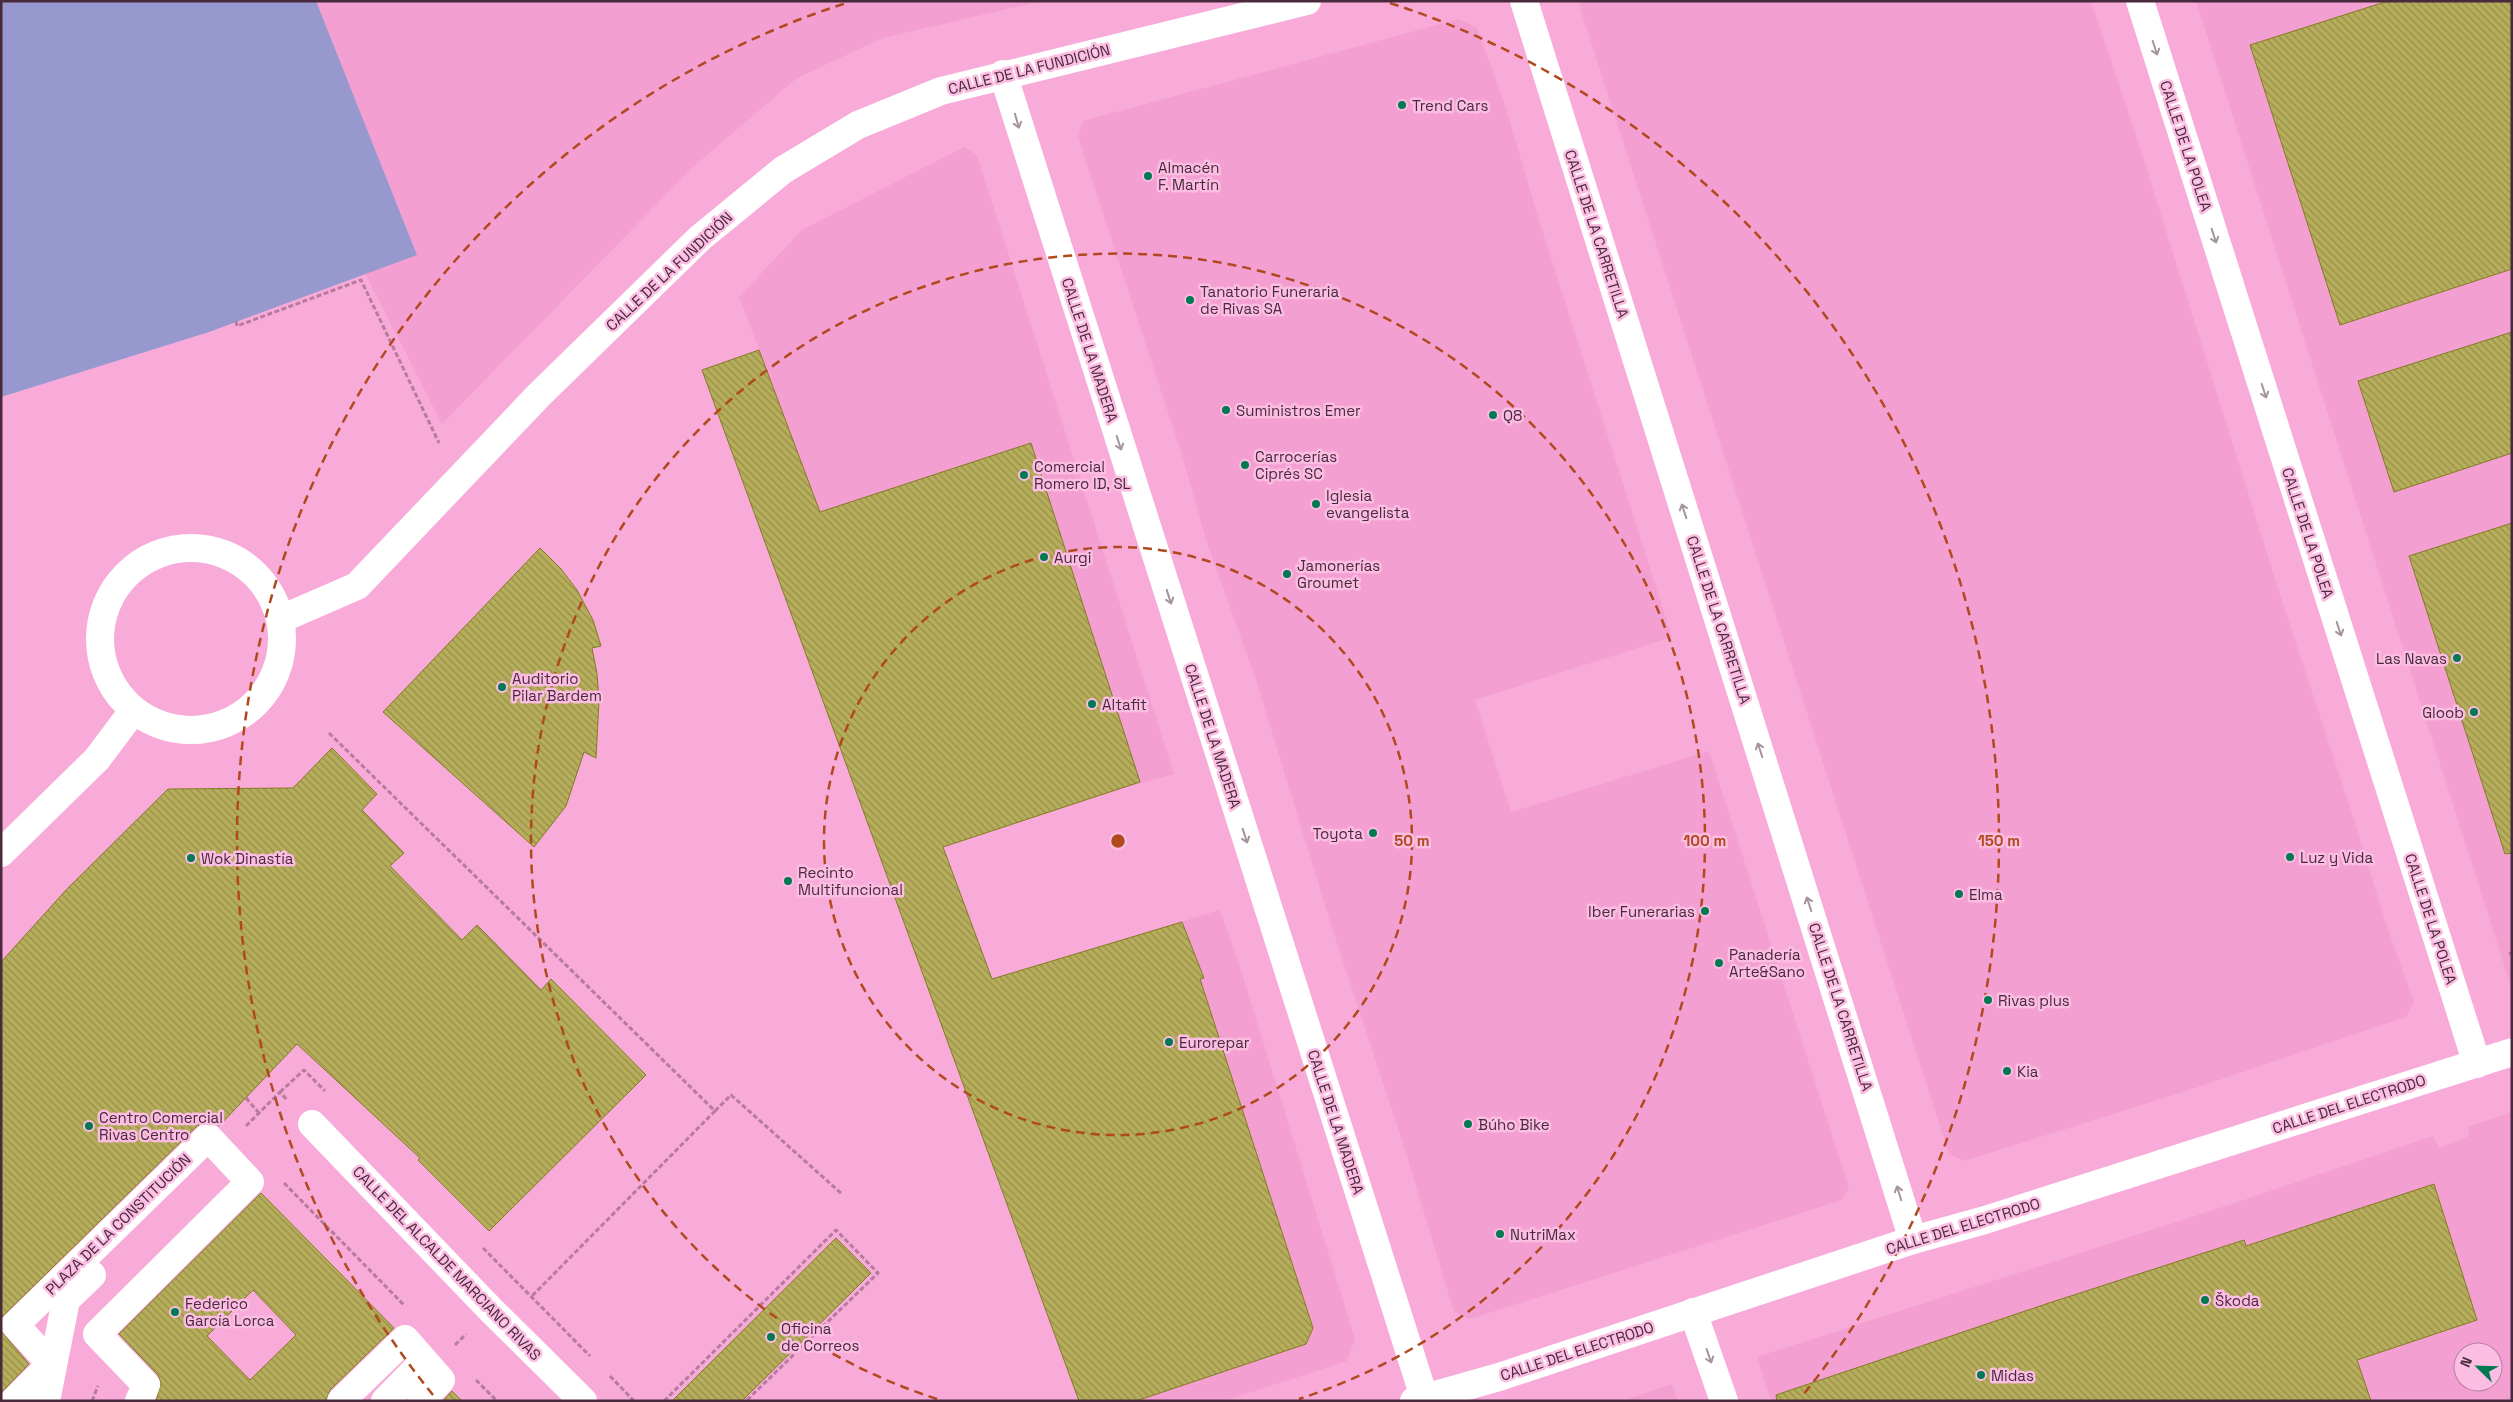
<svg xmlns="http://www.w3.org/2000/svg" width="2513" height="1402" font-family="'Space Grotesk',sans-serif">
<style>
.built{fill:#f39fd1;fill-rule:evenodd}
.garden{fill:#9798ce}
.building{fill:url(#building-back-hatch);stroke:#847b22;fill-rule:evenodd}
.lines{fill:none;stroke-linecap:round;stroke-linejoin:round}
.path{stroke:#b67b9e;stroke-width:3;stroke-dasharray:5 2.5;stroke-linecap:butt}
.street{stroke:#fff;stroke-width:28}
.oneway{stroke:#a4949e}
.ring{fill:none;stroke:#b0491d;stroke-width:2.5;stroke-dasharray:9 6}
.poi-dot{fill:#027853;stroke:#fcbde2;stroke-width:2}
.labels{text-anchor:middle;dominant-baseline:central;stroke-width:5;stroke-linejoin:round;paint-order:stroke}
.street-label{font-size:15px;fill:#492a3c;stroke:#fcbde2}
.poi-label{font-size:15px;fill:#492a3c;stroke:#fcbde2;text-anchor:start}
.centre{fill:#b0491d;stroke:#fcbde2;stroke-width:2.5}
.ring-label{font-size:15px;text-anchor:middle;font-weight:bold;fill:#b0491d;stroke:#fcbde2;stroke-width:5;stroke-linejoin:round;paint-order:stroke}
</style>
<defs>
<pattern id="building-back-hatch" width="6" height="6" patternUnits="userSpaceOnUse" patternTransform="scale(1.25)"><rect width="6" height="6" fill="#b6ae5a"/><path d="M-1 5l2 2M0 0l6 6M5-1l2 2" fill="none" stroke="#968e4c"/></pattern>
</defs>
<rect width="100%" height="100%" fill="#f8abd8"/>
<g class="built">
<path d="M 316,1 L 1042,1 L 883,38 L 797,78 L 693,167 L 442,424 L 365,273 L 417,254 Z"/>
<path d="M 1581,1 L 2091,1 L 2137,138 L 2277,585 L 2359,835 L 2385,921 L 2414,1002 L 2406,1017 L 2183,1092 L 1964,1161 L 1949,1154 L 1579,5 Z"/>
<path d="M 2196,1 L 2512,1 L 2512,982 L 2510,983 Z"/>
<path d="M 1459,19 L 1477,28 L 1506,108 L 1538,217 L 1672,637 L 1475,700 L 1511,812 L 1709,751 L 1849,1188 L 1842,1200 L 1470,1319 L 1454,1312 L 1407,1156 L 1333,931 L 1256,680 L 1206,540 L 1182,455 L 1078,137 L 1083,121 Z"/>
<path d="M 964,147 L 977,155 L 1174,774 L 1113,791 L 821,513 L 739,297 L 802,230 Z"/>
<path d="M 1220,910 L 1240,967 L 1355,1339 L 1347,1361 L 1224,1401 L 1150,1401 L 992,979 Z"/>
<path d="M 2512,1112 L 2512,1401 L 1771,1401 L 1757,1357 L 2232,1204 L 2433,1136 L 2439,1148 L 2469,1136 L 2468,1127 ZM 2463,1352 L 2493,1352 L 2493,1382 L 2463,1382 Z"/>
<path d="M 1672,1384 L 1678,1401 L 1622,1401 Z"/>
</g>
<path class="garden" d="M 1,1 L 316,1 L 417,255 L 209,332 L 1,397 Z"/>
<g class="building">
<path d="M 2388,1 L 2512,1 L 2512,269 L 2340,325 L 2250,45 Z"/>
<path d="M 2512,332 L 2512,453 L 2394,492 L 2358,381 Z"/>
<path d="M 759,350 L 820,512 L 1031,443 L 1140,782 L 943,847 L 992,979 L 1182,922 L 1204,978 L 1200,979 L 1313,1328 L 1306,1344 L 1136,1401 L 1079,1401 L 702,370 Z"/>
<path d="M 2512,523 L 2512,853 L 2505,854 L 2409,556 Z"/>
<path d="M 540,548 L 561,569 L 577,590 L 593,620 L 601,646 L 592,648 L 597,674 L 599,700 L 596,758 L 584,752 L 566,806 L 534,847 L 383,712 Z"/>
<path d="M 332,748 L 377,794 L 362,810 L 404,853 L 390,866 L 462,940 L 477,925 L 541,990 L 551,979 L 646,1075 L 489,1231 L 418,1160 L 420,1158 L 297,1044 L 219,1126 L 212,1122 L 205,1122 L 197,1126 L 1,1318 L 1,962 L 66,890 L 168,789 L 293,788 Z"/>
<path d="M 2434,1184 L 2477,1320 L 2357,1360 L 2371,1401 L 1777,1401 L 1776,1395 L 2049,1303 L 2244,1240 L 2246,1246 Z"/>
<path d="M 261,1193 L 394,1328 L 330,1390 L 326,1401 L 156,1401 L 161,1383 L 158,1375 L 119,1334 ZM 253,1290 L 296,1335 L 250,1380 L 207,1336 Z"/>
<path d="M 836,1238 L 871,1273 L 742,1401 L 672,1401 Z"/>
<path d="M 1,1331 L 29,1364 L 1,1393 Z"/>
<path d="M 452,1391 L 462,1401 L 443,1401 Z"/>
</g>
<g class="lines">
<g class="path">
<path d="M 236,321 L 237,326 L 361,280 L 439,443"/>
<path d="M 329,733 L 715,1111 L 532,1296"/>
<path d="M 2509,954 L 2512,953"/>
<path d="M 280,1092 L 304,1070 L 325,1091"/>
<path d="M 246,1098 L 259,1113"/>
<path d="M 715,1111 L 731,1095 L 842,1194"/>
<path d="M 246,1126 L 280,1092 L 287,1100"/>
<path d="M 284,1183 L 404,1305"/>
<path d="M 483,1248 L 590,1356"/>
<path d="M 455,1345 L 466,1334"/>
<path d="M 610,1376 L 634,1401"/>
<path d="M 476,1380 L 497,1401"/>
<path d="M 92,1401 L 98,1386"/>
<path d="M 664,1401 L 836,1230 L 878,1273 L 746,1401"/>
</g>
<g class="street">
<path d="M 1524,1 L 1913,1240"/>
<path d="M 2140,1 L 2477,1064"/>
<path d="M 1003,74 L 1424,1397"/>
<circle cx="191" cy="639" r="91"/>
<path d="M 281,619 L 357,586 L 539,395 L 700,238 L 783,170 L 858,125 L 941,91 L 1307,1"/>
<path d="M 1,853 L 97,759 L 133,711"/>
<path d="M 312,1124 L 491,1310 L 583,1401"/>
<path d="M 1693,1312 L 1724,1401"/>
<path d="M 14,1401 L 51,1364 L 15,1325 L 208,1137 L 250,1182 L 97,1334 L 146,1385 L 139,1401"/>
<path d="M 46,1401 L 66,1300 L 92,1275"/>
<path d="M 341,1401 L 405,1339 L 441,1380 L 421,1401"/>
<path d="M 385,1401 L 424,1361"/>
<path d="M 1414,1401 L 1499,1377 L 1913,1240 L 1985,1220 L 2512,1052"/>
</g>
</g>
<defs><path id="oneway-shaft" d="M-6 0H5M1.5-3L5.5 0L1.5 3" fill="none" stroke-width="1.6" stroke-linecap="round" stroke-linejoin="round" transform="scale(1.25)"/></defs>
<g class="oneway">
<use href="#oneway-shaft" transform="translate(2155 48) rotate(72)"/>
<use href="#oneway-shaft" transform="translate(1017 121) rotate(74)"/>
<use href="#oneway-shaft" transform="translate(2214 236) rotate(72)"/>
<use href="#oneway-shaft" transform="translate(2264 391) rotate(72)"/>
<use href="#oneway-shaft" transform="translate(1119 443) rotate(72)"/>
<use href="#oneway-shaft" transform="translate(1684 511) rotate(-108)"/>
<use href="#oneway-shaft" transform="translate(1169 597) rotate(72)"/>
<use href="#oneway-shaft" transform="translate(2339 629) rotate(72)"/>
<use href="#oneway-shaft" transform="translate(1760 750) rotate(-108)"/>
<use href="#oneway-shaft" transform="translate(1245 836) rotate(72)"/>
<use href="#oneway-shaft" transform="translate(1809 904) rotate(-108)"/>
<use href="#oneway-shaft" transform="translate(1899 1193) rotate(-107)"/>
<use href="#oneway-shaft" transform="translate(1709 1356) rotate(71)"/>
</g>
<g class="ring">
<circle cx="1118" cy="841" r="294"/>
<path d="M937 1399A587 587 0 1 1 1299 1399"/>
<path d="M433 1395A881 881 0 0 1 846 3M1390 3A881 881 0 0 1 1803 1395"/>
</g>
<g class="poi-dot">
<circle cx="1402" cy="105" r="5"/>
<circle cx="1148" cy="176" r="5"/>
<circle cx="1190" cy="300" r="5"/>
<circle cx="1226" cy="410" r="5"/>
<circle cx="1493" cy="415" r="5"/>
<circle cx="1245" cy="465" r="5"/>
<circle cx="1024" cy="475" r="5"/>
<circle cx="1316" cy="504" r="5"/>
<circle cx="1044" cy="557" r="5"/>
<circle cx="1287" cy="574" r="5"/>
<circle cx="2457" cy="658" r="5"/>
<circle cx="502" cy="687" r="5"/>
<circle cx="1092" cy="704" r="5"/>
<circle cx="2474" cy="712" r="5"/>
<circle cx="1373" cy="833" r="5"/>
<circle cx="2290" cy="857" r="5"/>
<circle cx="191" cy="858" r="5"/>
<circle cx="788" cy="881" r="5"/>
<circle cx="1959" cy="894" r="5"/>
<circle cx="1705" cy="911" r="5"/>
<circle cx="1719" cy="963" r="5"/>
<circle cx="1988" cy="1000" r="5"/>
<circle cx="1169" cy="1042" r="5"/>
<circle cx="2007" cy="1071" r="5"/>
<circle cx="1468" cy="1124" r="5"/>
<circle cx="89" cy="1126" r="5"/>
<circle cx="1500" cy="1234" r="5"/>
<circle cx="2205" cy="1300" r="5"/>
<circle cx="175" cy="1312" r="5"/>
<circle cx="771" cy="1337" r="5"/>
<circle cx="1981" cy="1375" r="5"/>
</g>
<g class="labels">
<g class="street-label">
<text transform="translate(1029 69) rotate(-14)">CALLE DE LA FUNDICIÓN</text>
<text transform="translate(2186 146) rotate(72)">CALLE DE LA POLEA</text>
<text transform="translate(1597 234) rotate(72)">CALLE DE LA CARRETILLA</text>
<text transform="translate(669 271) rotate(-43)">CALLE DE LA FUNDICIÓN</text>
<text transform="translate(1090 350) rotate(72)">CALLE DE LA MADERA</text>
<text transform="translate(2308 533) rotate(72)">CALLE DE LA POLEA</text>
<text transform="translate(1719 620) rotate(72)">CALLE DE LA CARRETILLA</text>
<text transform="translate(1213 736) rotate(72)">CALLE DE LA MADERA</text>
<text transform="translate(2431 919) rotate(72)">CALLE DE LA POLEA</text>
<text transform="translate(1841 1007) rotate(72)">CALLE DE LA CARRETILLA</text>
<text transform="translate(2349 1104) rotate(-18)">CALLE DEL ELECTRODO</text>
<text transform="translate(1336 1122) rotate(72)">CALLE DE LA MADERA</text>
<text transform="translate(118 1224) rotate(-44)">PLAZA DE LA CONSTITUCIÓN</text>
<text transform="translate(1963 1226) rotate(-17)">CALLE DEL ELECTRODO</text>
<text transform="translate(447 1263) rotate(46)">CALLE DEL ALCALDE MARCIANO RIVAS</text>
<text transform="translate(1577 1351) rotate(-18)">CALLE DEL ELECTRODO</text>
</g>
<g class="poi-label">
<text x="1412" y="105">Trend Cars</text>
<text x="1158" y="167">Almacén<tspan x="1158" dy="17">F. Martín</tspan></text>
<text x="1200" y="291">Tanatorio Funeraria<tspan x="1200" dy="17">de Rivas SA</tspan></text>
<text x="1236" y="410">Suministros Emer</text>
<text x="1503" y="415">Q8</text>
<text x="1255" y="456">Carrocerías<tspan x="1255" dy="17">Ciprés SC</tspan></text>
<text x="1034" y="466">Comercial<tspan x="1034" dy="17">Romero ID, SL</tspan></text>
<text x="1326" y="495">Iglesia<tspan x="1326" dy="17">evangelista</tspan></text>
<text x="1054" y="557">Aurgi</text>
<text x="1297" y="565">Jamonerías<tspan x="1297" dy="17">Groumet</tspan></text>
<text x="2447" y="658" text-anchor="end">Las Navas</text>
<text x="512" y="678">Auditorio<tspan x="512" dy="17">Pilar Bardem</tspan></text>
<text x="1102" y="704">Altafit</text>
<text x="2464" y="712" text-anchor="end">Gloob</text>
<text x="1363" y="833" text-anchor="end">Toyota</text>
<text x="2300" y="857">Luz y Vida</text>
<text x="201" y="858">Wok Dinastía</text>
<text x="798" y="872">Recinto<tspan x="798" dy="17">Multifuncional</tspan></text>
<text x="1969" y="894">Elma</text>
<text x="1695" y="911" text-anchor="end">Iber Funerarias</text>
<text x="1729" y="954">Panadería<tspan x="1729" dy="17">Arte&amp;Sano</tspan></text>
<text x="1998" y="1000">Rivas plus</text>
<text x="1179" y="1042">Eurorepar</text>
<text x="2017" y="1071">Kia</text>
<text x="99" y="1117">Centro Comercial<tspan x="99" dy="17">Rivas Centro</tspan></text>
<text x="1478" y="1124">Búho Bike</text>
<text x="1510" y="1234">NutriMax</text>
<text x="2215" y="1300">Škoda</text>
<text x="185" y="1303">Federico<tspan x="185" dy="17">García Lorca</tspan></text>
<text x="781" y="1328">Oficina<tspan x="781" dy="17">de Correos</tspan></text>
<text x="1991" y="1375">Midas</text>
</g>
</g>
<circle cx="1118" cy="841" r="8" class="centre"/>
<g class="ring-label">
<text x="1412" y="846">50 m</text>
<text x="1705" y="846">100 m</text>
<text x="1999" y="846">150 m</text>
</g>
<rect width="2513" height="1402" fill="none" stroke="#492a3c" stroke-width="5"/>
<g transform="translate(2478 1367) rotate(293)"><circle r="24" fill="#fcbde2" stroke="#b482a0"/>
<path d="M0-4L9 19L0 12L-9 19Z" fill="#027853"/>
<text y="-8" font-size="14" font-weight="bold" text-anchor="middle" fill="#492a3c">N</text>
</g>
</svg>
